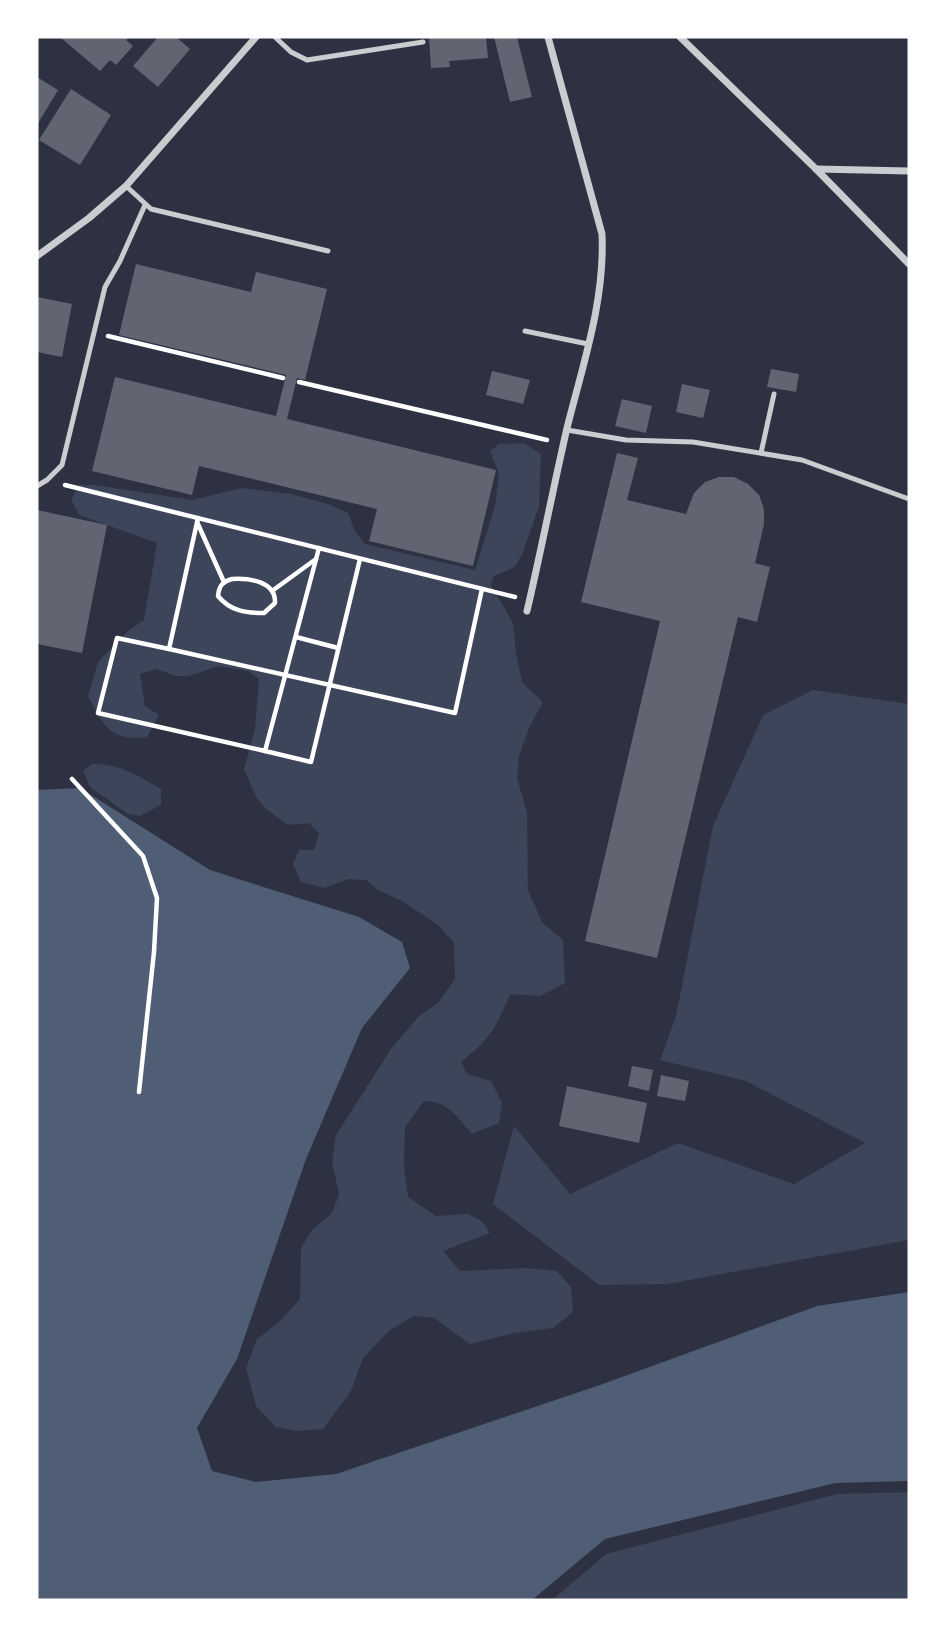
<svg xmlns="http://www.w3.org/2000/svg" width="946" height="1637" font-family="'Exo 2',sans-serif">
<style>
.green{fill:#3c4559}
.water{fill:#4f5d75}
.building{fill:#626471}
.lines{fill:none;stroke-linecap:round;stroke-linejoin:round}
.path{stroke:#fff;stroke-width:4.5}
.service{stroke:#caccd0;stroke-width:5}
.minor{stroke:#caccd0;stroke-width:7}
</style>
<rect width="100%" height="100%" fill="#2d3142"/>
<g class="green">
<path d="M 524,443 L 541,454 L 539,506 L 522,555 L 515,567 L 494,576 L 491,585 L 513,623 L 516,653 L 522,682 L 543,702 L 529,728 L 519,756 L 517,778 L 527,812 L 528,890 L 542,922 L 563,940 L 565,983 L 540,996 L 510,994 C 496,1028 490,1039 461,1062 L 467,1074 L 491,1081 L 502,1103 L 499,1123 L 472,1134 C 457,1117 448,1101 424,1101 L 405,1127 L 404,1167 L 408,1197 L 436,1216 L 468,1214 L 482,1221 L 490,1233 L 443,1251 L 460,1271 L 525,1268 L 557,1271 L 571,1287 L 573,1312 L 553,1328 L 514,1333 L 470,1344 L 434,1318 L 414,1316 L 390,1330 L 363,1358 L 351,1391 L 323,1429 L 296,1431 L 276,1427 L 256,1406 L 246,1368 L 257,1339 L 278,1323 L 300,1299 L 301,1248 L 311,1231 L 332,1213 L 339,1194 L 332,1162 L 336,1135 L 391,1049 L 418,1017 L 438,1003 L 455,979 L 454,943 L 438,925 L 402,901 L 378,890 L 366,880 L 348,879 L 325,888 L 301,882 L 293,864 L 299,850 L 314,850 L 319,833 L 309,823 L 288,825 L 266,809 L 256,797 L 244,769 L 255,729 L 259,679 L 248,671 L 218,666 L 189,676 L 176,676 L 156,669 L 140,674 L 145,706 L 159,715 L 147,737 C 109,741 104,726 88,696 L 98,662 L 128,631 L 144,620 L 157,543 L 79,515 L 71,499 L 79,485 L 95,485 L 192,500 L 241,488 L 291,494 L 328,504 L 348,513 L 355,531 L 365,544 L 475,570 L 495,506 L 499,473 L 490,451 L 499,444 Z"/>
<path d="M 813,690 L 909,704 L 909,1240 L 667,1284 L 599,1285 L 493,1204 L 514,1126 L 570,1194 L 678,1143 L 794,1184 L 865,1143 L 746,1081 L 660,1060 L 676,1016 L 713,826 L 763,715 Z"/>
<path d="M 92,764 C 119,763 138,776 161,789 L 161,805 L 140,816 L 128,814 L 90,787 L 83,771 Z"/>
<path d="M 909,1492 L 909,1600 L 552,1600 L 606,1554 L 837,1494 Z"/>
</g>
<path class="water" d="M 80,788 L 210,870 L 359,917 L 402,942 L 410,968 L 362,1028 L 306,1159 L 237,1359 L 197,1428 L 212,1471 L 256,1482 L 336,1474 L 600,1385 L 817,1306 L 909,1292 L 909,1481 L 835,1483 L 605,1539 L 532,1600 L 37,1600 L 37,790 Z"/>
<g class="building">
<path d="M 60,37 L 130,37 L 126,40 L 133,46 L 116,65 L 110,60 L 100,71 Z"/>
<path d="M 158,37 L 176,37 L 190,49 L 158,87 L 133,66 Z"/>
<path d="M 429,37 L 486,37 L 488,58 L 449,61 L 450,67 L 431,68 Z"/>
<path d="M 494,37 L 517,37 L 532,97 L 510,102 Z"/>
<path d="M 37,77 L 58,90 L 37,125 Z"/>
<path d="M 71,89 L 111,115 L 80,165 L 39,140 Z"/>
<path d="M 136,264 L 251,292 L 256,272 L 327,289 L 305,380 L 297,378 L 287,419 L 496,470 L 473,566 L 369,541 L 377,509 L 199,466 L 192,495 L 92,471 L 115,377 L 276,416 L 286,375 L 119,335 Z"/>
<path d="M 37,297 L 72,304 L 62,357 L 37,352 Z"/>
<path d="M 771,369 L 799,374 L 796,392 L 767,387 Z"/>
<path d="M 492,371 L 530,380 L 523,404 L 486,395 Z"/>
<path d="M 682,384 L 710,390 L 703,418 L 676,412 Z"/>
<path d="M 622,399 L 652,406 L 646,433 L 615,426 Z"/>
<path d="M 617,453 L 638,458 L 627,500 L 686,514 L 694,493 L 705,482 L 719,477 L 734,477 L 748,484 L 759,495 L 764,509 L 764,524 L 755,563 L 770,567 L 757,622 L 738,617 L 657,958 L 585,941 L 660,621 L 581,602 Z"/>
<path d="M 37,510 L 107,525 L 82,653 L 37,644 Z"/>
<path d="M 632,1066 L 653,1070 L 649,1091 L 628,1086 Z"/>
<path d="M 661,1075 L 689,1081 L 685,1101 L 657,1096 Z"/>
<path d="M 567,1086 L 647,1103 L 639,1143 L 559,1126 Z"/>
</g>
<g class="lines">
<g class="path">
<path d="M 108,336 L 283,378"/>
<path d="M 299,382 L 547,440"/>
<path d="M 65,485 L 515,597"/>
<path d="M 198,518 L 169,649 L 455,713 L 482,589"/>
<path d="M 197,522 L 224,582"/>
<path d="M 319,548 L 265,751 L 311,762 L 360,559"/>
<path d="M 232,579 C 249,578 276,581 275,603 L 264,613 C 246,613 230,611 218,596 C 219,586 222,582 232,579 Z"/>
<path d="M 272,591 L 316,559"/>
<path d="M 296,637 L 338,648"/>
<path d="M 169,649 L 117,638 L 98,713 L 265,751"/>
<path d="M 72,779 L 143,856 L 157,898 L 154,952 L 139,1092"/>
</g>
<g class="service">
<path d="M 275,37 L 291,52 L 307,60 L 423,42"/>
<path d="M 126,186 L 151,209 L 328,251"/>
<path d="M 525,331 L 588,344"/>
<path d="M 567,430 L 626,440 L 693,442 L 802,460 L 909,499"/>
<path d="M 761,453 L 774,394"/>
<path d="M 37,486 L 47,480 L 62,465 L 105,287 L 120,261 L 145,205"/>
</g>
<g class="minor">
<path d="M 680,37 L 816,169 L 909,264"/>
<path d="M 816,169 L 909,171"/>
<path d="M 37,256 L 89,218 L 126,186 L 256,37"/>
<path d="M 527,611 C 541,551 553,489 567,428 C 583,364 605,301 602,234 L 548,37"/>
</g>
</g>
<rect width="946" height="1637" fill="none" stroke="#ffffff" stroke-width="77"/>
</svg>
